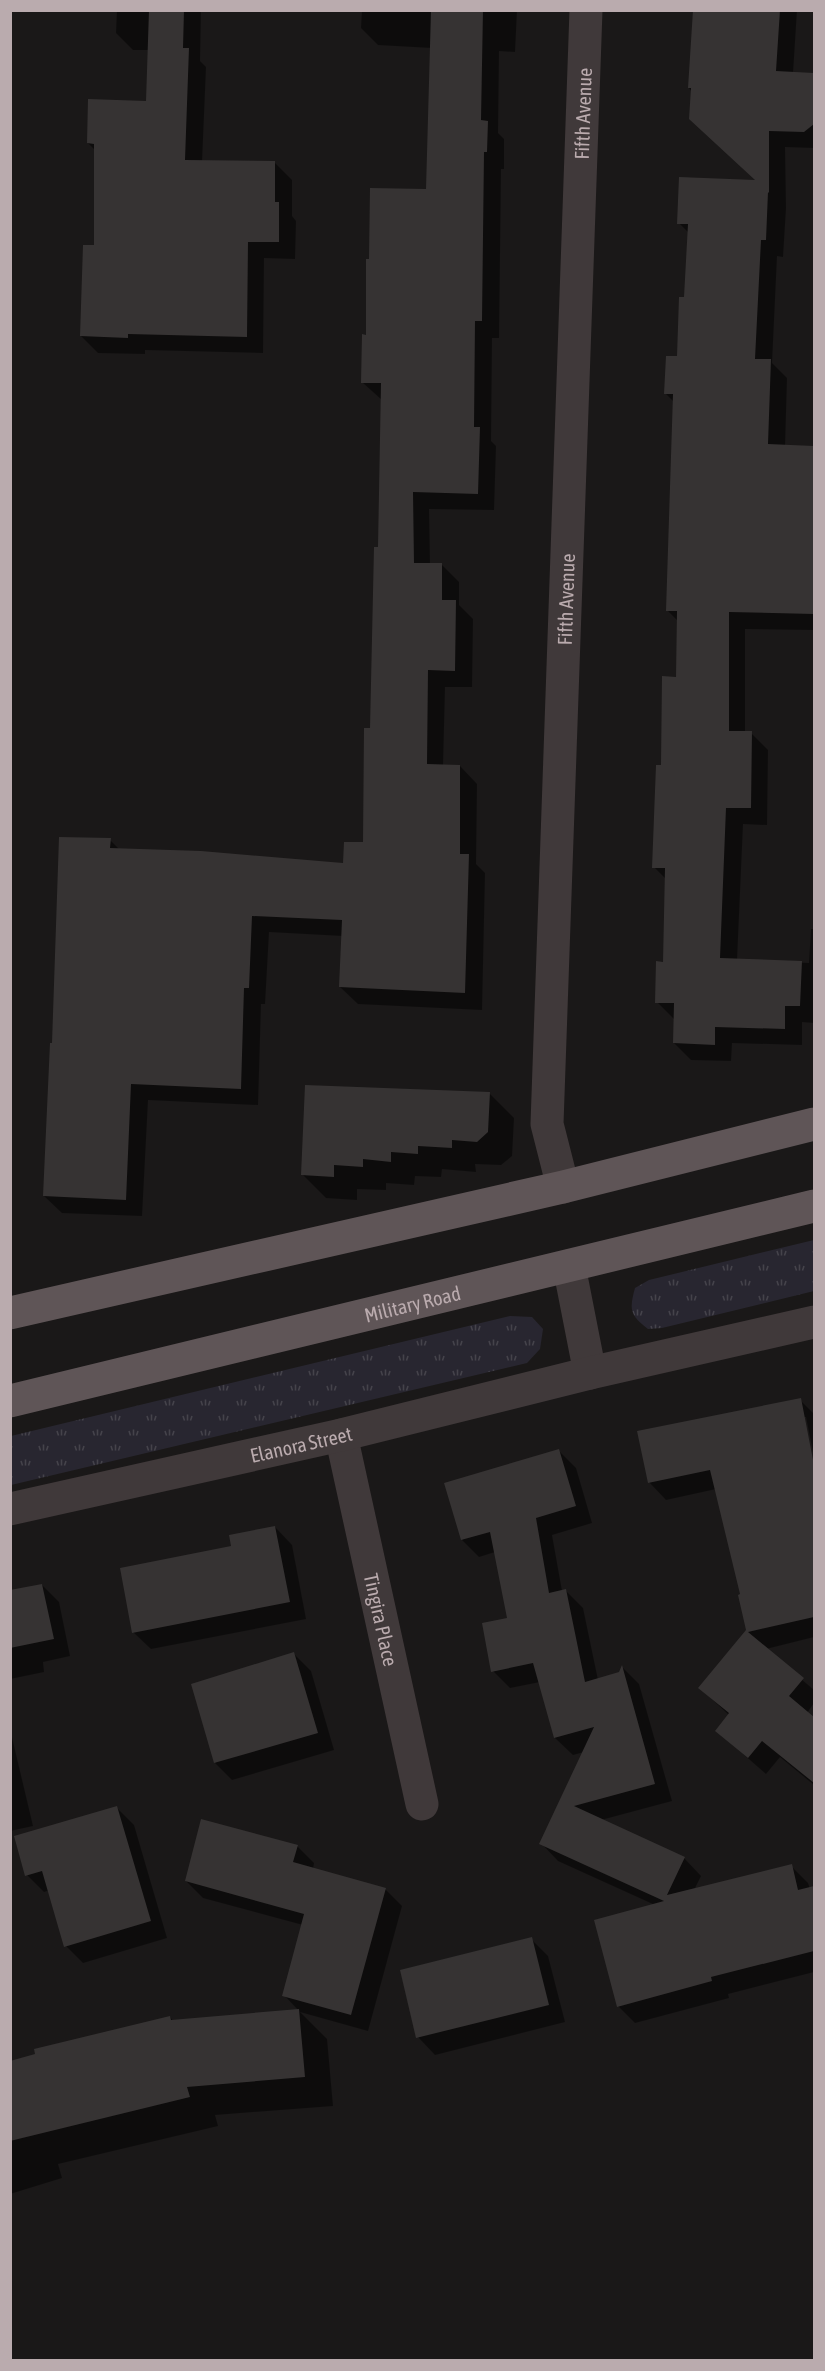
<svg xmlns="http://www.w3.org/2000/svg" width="825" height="2371" font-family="'Asap Condensed',sans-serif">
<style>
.grass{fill:url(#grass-tufts)}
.shadow{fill:#0007}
.building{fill:#363333}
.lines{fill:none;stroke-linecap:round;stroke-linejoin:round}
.minor{stroke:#40393a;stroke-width:33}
.major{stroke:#5f5557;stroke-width:33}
.labels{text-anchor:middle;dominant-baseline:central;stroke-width:4.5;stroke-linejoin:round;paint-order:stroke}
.street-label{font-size:20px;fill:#baabae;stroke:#151313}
</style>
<defs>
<pattern id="grass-tufts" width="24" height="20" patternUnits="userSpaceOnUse" patternTransform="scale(1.5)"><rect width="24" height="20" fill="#282630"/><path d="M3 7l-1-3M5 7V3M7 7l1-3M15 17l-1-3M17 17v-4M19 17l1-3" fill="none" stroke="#45434b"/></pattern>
</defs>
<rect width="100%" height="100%" fill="#1a1818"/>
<g class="grass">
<path d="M 814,1240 L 814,1291 L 662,1328 L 648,1329 C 630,1315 629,1310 635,1288 L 649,1280 Z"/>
<path d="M 510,1316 L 532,1317 L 543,1329 L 540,1349 L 527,1363 L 11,1485 L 11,1436 Z"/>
</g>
<g class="shadow">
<path d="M 117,10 L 201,10 L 200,61 L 206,67 L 202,162 L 274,162 L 292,180 L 292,216 L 296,221 L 295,259 L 264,258 L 263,353 L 145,350 L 145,354 L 98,353 L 81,336 L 96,247 L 95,150 L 88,143 L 147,102 L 149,50 L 133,50 L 116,33 Z"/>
<path d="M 362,10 L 517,10 L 515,52 L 499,51 L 498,133 L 504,139 L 504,169 L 501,169 L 499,338 L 492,338 L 491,441 L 496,446 L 494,510 L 429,509 L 430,565 L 442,565 L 459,582 L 459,605 L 473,619 L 472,687 L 445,687 L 443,766 L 460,766 L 477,784 L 476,864 L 485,873 L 482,1010 L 358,1004 L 340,987 L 343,936 L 269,932 L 265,1004 L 261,1004 L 258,1105 L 148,1100 L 142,1216 L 62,1213 L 44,1196 L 54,1044 L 110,840 L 120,850 L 345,864 L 365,844 L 379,549 L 382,400 L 363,383 L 368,336 L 428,190 L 432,48 L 378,45 L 361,28 Z"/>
<path d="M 694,10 L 797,10 L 793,73 L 814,75 L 814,148 L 785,147 L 786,208 L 783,257 L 777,256 L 772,363 L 787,378 L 785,447 L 814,448 L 814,630 L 745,629 L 745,733 L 751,733 L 768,750 L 767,825 L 743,824 L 737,960 L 809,963 L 811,929 L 814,929 L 814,1023 L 802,1022 L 802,1045 L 732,1043 L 731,1061 L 691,1060 L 674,1043 L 674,1019 L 657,1002 L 664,963 L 667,880 L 654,867 L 663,767 L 677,678 L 678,621 L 668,611 L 674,402 L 666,394 L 678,358 L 685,299 L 689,233 L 679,223 L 757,181 L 689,88 Z"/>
<path d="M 490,1094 L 514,1118 L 512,1156 L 501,1165 L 475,1164 L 476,1172 L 442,1169 L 441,1177 L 415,1176 L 414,1185 L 386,1183 L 386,1190 L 357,1189 L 357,1200 L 326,1198 L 302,1174 Z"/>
<path d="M 800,1400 L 814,1414 L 814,1457 L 806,1417 L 803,1417 L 814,1472 L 814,1637 L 766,1649 L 814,1690 L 814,1703 L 807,1713 L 814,1719 L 814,1785 L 780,1757 L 766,1774 L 717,1731 L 729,1715 L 700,1688 L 747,1631 L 742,1595 L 716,1489 L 666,1500 L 649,1482 Z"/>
<path d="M 559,1451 L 576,1468 L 592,1523 L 552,1535 L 562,1591 L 566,1591 L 583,1608 L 598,1680 L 620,1673 L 623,1668 L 639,1684 L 672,1801 L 601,1820 L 684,1858 L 701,1876 L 694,1890 L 791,1866 L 808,1883 L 810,1889 L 814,1888 L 814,1972 L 728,1994 L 729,1998 L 635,2023 L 618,2006 L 655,1905 L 558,1861 L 541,1843 L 584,1752 L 573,1755 L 555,1738 L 540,1682 L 510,1688 L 493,1671 L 509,1620 L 495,1552 L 479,1557 L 462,1540 Z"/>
<path d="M 275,1527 L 292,1545 L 306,1619 L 151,1649 L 133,1632 L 233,1547 Z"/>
<path d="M 42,1585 L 59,1602 L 70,1656 L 43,1662 L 44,1672 L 10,1679 L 10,1592 Z"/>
<path d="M 294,1654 L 311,1671 L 334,1750 L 232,1780 L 215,1763 Z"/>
<path d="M 10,1729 L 33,1826 L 10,1831 Z"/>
<path d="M 117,1808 L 134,1825 L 167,1938 L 83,1963 L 66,1946 L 50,1890 L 44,1892 L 27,1875 Z"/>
<path d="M 297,1846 L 314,1863 L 313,1869 L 385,1889 L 402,1906 L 368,2031 L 300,2012 L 327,2039 L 333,2106 L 215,2115 L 218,2126 L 58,2164 L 62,2178 L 10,2194 L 10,2063 L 170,2017 L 174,2022 L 299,2011 L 284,1995 L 303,1925 L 203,1898 L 186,1881 Z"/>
<path d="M 531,1939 L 548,1956 L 565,2022 L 435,2055 L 418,2037 Z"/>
</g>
<g class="building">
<path d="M 149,10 L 184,10 L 183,48 L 189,48 L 185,160 L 275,161 L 275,202 L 279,202 L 279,242 L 248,242 L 247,337 L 128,334 L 128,338 L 80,336 L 83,245 L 94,245 L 94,144 L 87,143 L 88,99 L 146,101 Z"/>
<path d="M 431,10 L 483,10 L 481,120 L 488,121 L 487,152 L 484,152 L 482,321 L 475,321 L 474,427 L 480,427 L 478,494 L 413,492 L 414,563 L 442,563 L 442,600 L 456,600 L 455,671 L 428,670 L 427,764 L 460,765 L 460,854 L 469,854 L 465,993 L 339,987 L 342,920 L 252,916 L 249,988 L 244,988 L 241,1089 L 131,1084 L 126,1200 L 43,1196 L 50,1043 L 52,1043 L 59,837 L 111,838 L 110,848 L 201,851 L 343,863 L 344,842 L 363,842 L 364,728 L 370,728 L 374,547 L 378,547 L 381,383 L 361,383 L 362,334 L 366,335 L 366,259 L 369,259 L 370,188 L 426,189 Z"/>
<path d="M 693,10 L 780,10 L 776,71 L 814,73 L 814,124 L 804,132 L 769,131 L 769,193 L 768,192 L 766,240 L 761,240 L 755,359 L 771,359 L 768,444 L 814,446 L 814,614 L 729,612 L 729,731 L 752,731 L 751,808 L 726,808 L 720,958 L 802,961 L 800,1006 L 785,1006 L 785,1029 L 715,1027 L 715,1045 L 673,1043 L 674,1003 L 655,1003 L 656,961 L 663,962 L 665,868 L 652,868 L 656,765 L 661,765 L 662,676 L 676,677 L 677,611 L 666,611 L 673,394 L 664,394 L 666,356 L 677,356 L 679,297 L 684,297 L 688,224 L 677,224 L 679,177 L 755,180 L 689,119 L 691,88 L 688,88 Z"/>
<path d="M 305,1085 L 490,1092 L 488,1132 L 477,1142 L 452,1140 L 452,1148 L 418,1146 L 418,1154 L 391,1152 L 391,1162 L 363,1159 L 363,1167 L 334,1165 L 334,1177 L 301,1175 Z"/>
<path d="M 801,1398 L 814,1465 L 814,1617 L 748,1632 L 804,1678 L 789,1696 L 814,1717 L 814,1783 L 762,1741 L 748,1758 L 715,1731 L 729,1713 L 698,1688 L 746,1630 L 738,1595 L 740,1594 L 710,1470 L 648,1483 L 637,1431 Z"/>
<path d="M 559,1449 L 576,1506 L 536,1518 L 549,1593 L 566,1589 L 585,1682 L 619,1672 L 622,1665 L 655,1784 L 574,1806 L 685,1857 L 667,1895 L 792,1864 L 798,1890 L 814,1886 L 814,1951 L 711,1977 L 712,1981 L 617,2007 L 594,1920 L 664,1901 L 539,1844 L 594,1727 L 554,1738 L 533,1663 L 491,1672 L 482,1623 L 507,1618 L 490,1532 L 461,1540 L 444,1483 Z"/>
<path d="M 275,1526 L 290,1602 L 132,1633 L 120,1568 L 231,1546 L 229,1535 Z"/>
<path d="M 42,1584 L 54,1639 L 10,1648 L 10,1590 Z"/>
<path d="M 294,1652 L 318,1733 L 214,1763 L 191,1684 Z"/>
<path d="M 117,1806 L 151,1921 L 64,1947 L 42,1871 L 25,1876 L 14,1836 Z"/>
<path d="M 201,1819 L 298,1845 L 293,1862 L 386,1888 L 351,2015 L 282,1996 L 304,1914 L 185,1881 Z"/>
<path d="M 532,1937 L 549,2005 L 416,2038 L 400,1970 Z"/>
<path d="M 299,2009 L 305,2077 L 187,2087 L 190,2097 L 10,2141 L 10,2061 L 35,2054 L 34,2049 L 170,2016 L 171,2020 Z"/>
</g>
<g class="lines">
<g class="minor">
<path id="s1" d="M 563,1187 L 547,1124 L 586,10"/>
<path d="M 569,1266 L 590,1373"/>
<path id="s2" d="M 341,1435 L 422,1804"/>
<path id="s3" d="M 10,1509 L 341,1435 L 590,1373 L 814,1322"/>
</g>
<g class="major">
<path d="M 10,1313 L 563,1187 L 814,1124"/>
<path id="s4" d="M 10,1401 L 814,1206"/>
</g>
</g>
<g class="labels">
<g class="street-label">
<text stroke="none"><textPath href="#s1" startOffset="1076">Fifth Avenue</textPath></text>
<text stroke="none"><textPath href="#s1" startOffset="590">Fifth Avenue</textPath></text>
<text stroke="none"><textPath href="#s4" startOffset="414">Military Road</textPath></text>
<text stroke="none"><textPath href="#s3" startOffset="298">Elanora Street</textPath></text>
<text stroke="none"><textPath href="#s2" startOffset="189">Tingira Place</textPath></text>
</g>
</g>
<rect width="825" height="2371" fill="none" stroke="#baabae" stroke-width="24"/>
</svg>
